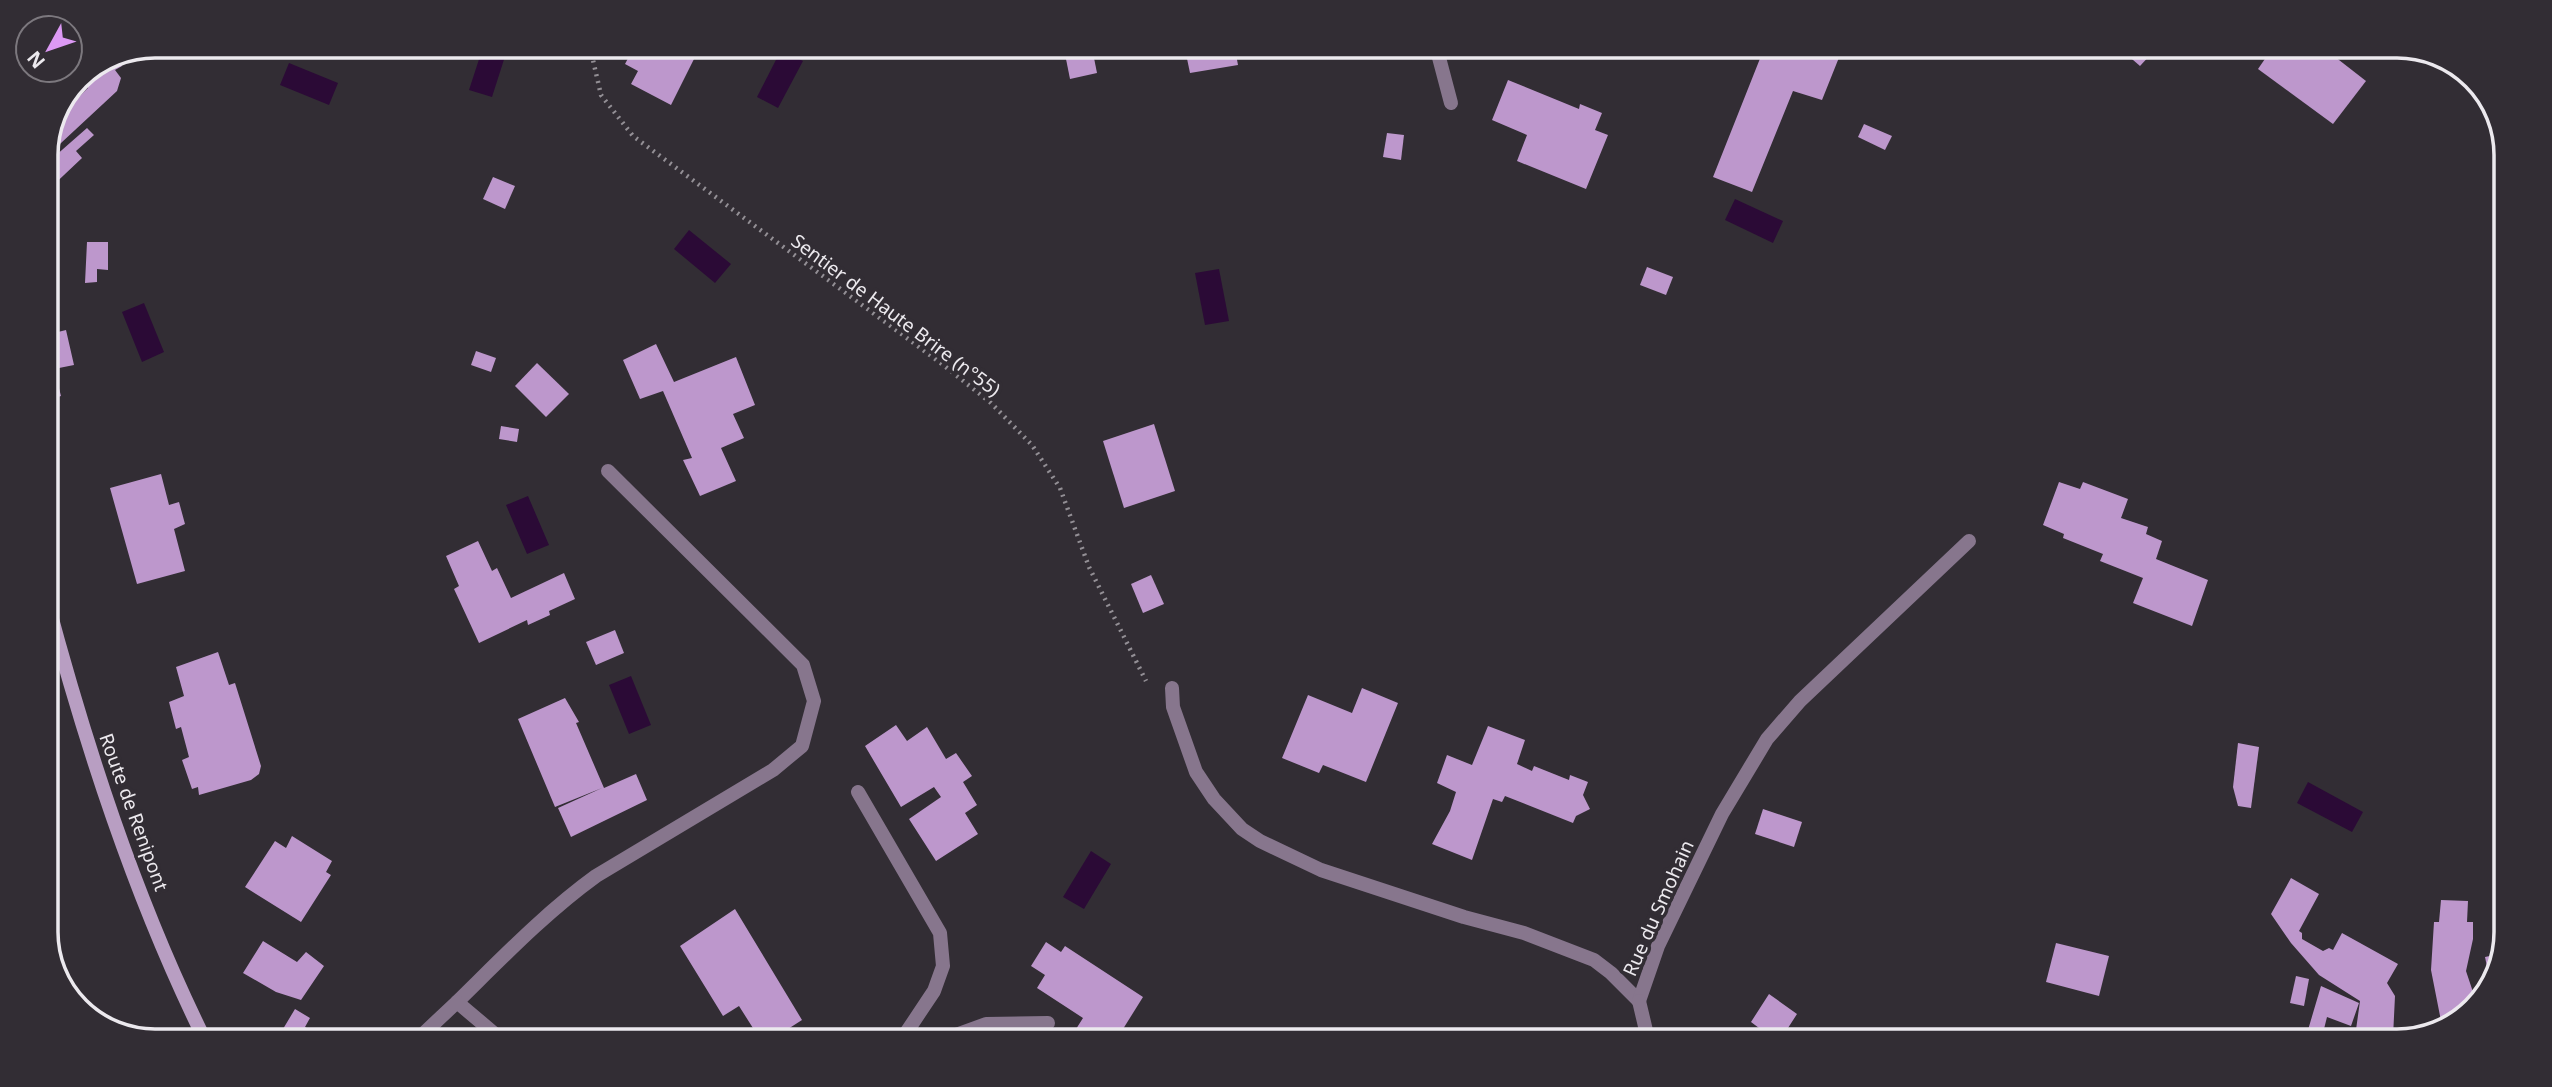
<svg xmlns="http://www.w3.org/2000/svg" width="2552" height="1087" font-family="'Noto Sans',sans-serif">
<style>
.water{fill:#2b0a36}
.building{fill:#bd97cc}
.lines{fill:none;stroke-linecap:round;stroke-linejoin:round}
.path{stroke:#938f95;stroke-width:4.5;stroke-dasharray:2 5;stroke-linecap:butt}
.lane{stroke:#87768d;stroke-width:14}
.street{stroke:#87768d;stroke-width:14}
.secondary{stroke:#b89ec2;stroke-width:14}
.labels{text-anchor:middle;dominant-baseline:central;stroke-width:7;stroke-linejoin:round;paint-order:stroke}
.street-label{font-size:19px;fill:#ece9ee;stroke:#322d34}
.rim{fill:none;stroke:#ece9ee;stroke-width:3.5}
</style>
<rect width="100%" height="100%" fill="#322d34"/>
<g class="water">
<path d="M 483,47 L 508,47 L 492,97 L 469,90 Z"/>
<path d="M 781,50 L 803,61 L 778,108 L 757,97 Z"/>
<path d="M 289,63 L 338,83 L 329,105 L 280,85 Z"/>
<path d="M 1735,199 L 1783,221 L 1773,243 L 1725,220 Z"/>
<path d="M 689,230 L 731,264 L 715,283 L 674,249 Z"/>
<path d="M 1219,269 L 1229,321 L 1205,325 L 1195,273 Z"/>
<path d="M 144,303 L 164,352 L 142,362 L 122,312 Z"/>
<path d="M 528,496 L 549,545 L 527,554 L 506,505 Z"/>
<path d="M 631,676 L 651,725 L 629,734 L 609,685 Z"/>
<path d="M 2308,782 L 2363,812 L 2352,832 L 2297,803 Z"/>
<path d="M 1091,851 L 1111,864 L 1084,909 L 1063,897 Z"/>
</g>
<g class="building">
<path d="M 634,47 L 682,47 L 696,55 L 671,105 L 631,84 L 638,71 L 625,64 Z"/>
<path d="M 1185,49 L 1235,49 L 1238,65 L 1190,73 Z"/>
<path d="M 1763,51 L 1831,52 L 1840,55 L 1822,100 L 1793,91 L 1752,192 L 1713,177 Z"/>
<path d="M 1093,53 L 1097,73 L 1070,79 L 1066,59 Z"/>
<path d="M 2125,53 L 2152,53 L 2140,66 Z"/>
<path d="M 2269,53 L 2330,53 L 2366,81 L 2333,124 L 2258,69 Z"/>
<path d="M 118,61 L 122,66 L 115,70 L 121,78 L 117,91 L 47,156 L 46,148 L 62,113 L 88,88 L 79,77 Z"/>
<path d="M 1508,80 L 1579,109 L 1580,104 L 1602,113 L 1595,130 L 1608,135 L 1586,189 L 1517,161 L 1527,135 L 1492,120 Z"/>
<path d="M 1864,124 L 1892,136 L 1885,150 L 1858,137 Z"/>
<path d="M 87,128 L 94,135 L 76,151 L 82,158 L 46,192 L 46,164 Z"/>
<path d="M 1387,133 L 1404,135 L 1401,160 L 1383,157 Z"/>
<path d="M 493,177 L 515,186 L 505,209 L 483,199 Z"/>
<path d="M 87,242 L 108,242 L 108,270 L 97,269 L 97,282 L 85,283 Z"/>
<path d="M 1647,267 L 1673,277 L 1666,295 L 1640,285 Z"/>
<path d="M 66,330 L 74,365 L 54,369 L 61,396 L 46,401 L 46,335 Z"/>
<path d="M 656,344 L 674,382 L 736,357 L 755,405 L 733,414 L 744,438 L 721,448 L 736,481 L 700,496 L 683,460 L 692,458 L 663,391 L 640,399 L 623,360 Z"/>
<path d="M 476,351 L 496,358 L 491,372 L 471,365 Z"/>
<path d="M 537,363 L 569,394 L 546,417 L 515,386 Z"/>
<path d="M 1154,424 L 1175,491 L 1124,508 L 1103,441 Z"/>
<path d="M 501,426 L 519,429 L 517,442 L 499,439 Z"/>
<path d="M 161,474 L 169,505 L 179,502 L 185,524 L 174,529 L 185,571 L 137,584 L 110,488 Z"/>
<path d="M 2059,482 L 2080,489 L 2083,482 L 2128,499 L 2121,518 L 2148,527 L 2146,534 L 2162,541 L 2156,559 L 2208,580 L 2192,626 L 2133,603 L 2143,578 L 2100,561 L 2103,554 L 2063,538 L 2064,534 L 2043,525 Z"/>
<path d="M 478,541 L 492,571 L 497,568 L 511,598 L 564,573 L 575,599 L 549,611 L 550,615 L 528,625 L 527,620 L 479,643 L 454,589 L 459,586 L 446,556 Z"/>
<path d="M 1151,575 L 1164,604 L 1143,613 L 1131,584 Z"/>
<path d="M 615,630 L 624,653 L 596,665 L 586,642 Z"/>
<path d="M 218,652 L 229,685 L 235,683 L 261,766 L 259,774 L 251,780 L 199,795 L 198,787 L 192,789 L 182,760 L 189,757 L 181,727 L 176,729 L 169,702 L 184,696 L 176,667 Z"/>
<path d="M 1362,688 L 1398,703 L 1366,782 L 1323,765 L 1319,773 L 1282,758 L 1308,695 L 1352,713 Z"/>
<path d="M 565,698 L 579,722 L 576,723 L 604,788 L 636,774 L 647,800 L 571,837 L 558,808 L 602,788 L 555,807 L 518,719 Z"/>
<path d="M 896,725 L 907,741 L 927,727 L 946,759 L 956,753 L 972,776 L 963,782 L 977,805 L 965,813 L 978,834 L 936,861 L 909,819 L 941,797 L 934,787 L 901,807 L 865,746 Z"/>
<path d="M 1488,726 L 1525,740 L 1517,764 L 1532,771 L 1534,766 L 1569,780 L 1570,775 L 1588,782 L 1583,795 L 1590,809 L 1576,816 L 1573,823 L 1505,796 L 1502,802 L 1493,799 L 1472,860 L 1432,844 L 1450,811 L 1456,792 L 1437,783 L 1447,755 L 1472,765 Z"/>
<path d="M 2238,743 L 2259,747 L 2251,808 L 2238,806 L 2233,787 Z"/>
<path d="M 1763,809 L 1802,822 L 1794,847 L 1755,834 Z"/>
<path d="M 292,836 L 332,861 L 326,872 L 331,875 L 301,922 L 245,887 L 275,841 L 286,848 Z"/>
<path d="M 2291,878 L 2319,894 L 2299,931 L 2302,933 L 2302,939 L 2323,951 L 2329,948 L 2333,950 L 2342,933 L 2398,964 L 2387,983 L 2395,996 L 2393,1037 L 2409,1038 L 2398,1041 L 2377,1041 L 2377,1036 L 2355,1037 L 2360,1001 L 2319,975 L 2291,943 L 2271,914 Z"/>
<path d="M 2441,900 L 2468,901 L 2467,922 L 2473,922 L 2473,939 L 2466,971 L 2476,1001 L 2460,1021 L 2442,1026 L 2431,970 L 2434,922 L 2439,922 Z"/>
<path d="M 735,909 L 802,1020 L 777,1036 L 758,1036 L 739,1006 L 723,1016 L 680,946 Z"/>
<path d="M 263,941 L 297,962 L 306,952 L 324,966 L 301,1000 L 276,992 L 243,973 Z"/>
<path d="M 1046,942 L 1061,952 L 1065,946 L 1143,997 L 1118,1037 L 1071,1037 L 1083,1018 L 1037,988 L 1045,975 L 1031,966 Z"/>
<path d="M 2056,943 L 2109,956 L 2099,996 L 2046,982 Z"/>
<path d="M 2499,954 L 2498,974 L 2490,981 L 2485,957 Z"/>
<path d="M 2296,976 L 2309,979 L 2304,1006 L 2290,1003 Z"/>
<path d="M 2321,986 L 2359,1003 L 2351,1026 L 2327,1017 L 2323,1033 L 2308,1030 Z"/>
<path d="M 1769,994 L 1797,1014 L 1788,1028 L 1805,1039 L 1757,1039 L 1763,1031 L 1751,1022 Z"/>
<path d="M 295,1009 L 310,1018 L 305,1027 L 317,1034 L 280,1034 Z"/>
</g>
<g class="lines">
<path class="path" d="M 590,47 L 601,95 L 633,136 L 942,364 L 991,403 L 1032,445 L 1060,488 L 1089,567 L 1146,681"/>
<g class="lane">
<path d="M 1172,688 L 1173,707 L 1196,772 L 1214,799 L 1242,829 L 1260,841 L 1321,870 L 1464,917 L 1524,933 L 1594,960 L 1611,973 L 1639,1001"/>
<path d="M 858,792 L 940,933 L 943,966 L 934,991 L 904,1036"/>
<path d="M 1639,1001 L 1658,946 L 1722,814 L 1767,739 L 1800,701 L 1969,541"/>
<path d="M 1639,1001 L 1648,1039"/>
<path d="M 457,1002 C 502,958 545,913 596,876 L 773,770 L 802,746 L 814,701 L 803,665 L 608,471"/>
<path d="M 423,1034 L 457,1002 L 496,1035"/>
<path d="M 953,1036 L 986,1024 L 1048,1023"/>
</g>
<path class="street" d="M 1437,50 L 1451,103"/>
<path class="secondary" d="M 46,597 C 86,746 134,895 202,1034"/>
</g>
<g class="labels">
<g class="street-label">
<text transform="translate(896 315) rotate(37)">Sentier de Haute Brire (n°55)</text>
<text transform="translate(134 812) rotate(70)">Route de Renipont</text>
<text transform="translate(1658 908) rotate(-66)">Rue du Smohain</text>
</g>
</g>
<path d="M0 0H2552V1087H0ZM155 58H2397A97 97 0 0 1 2494 155V932A97 97 0 0 1 2397 1029H155A97 97 0 0 1 58 932V155A97 97 0 0 1 155 58Z" fill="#322d34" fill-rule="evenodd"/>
<path class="rim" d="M155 58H2397A97 97 0 0 1 2494 155V932A97 97 0 0 1 2397 1029H155A97 97 0 0 1 58 932V155A97 97 0 0 1 155 58Z"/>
<g transform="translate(49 49) rotate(230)"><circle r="33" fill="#322d34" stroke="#7c787e" stroke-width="2"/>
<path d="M0-5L12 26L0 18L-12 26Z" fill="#dc99f4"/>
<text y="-10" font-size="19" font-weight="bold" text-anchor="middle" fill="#ece9ee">N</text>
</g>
</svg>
